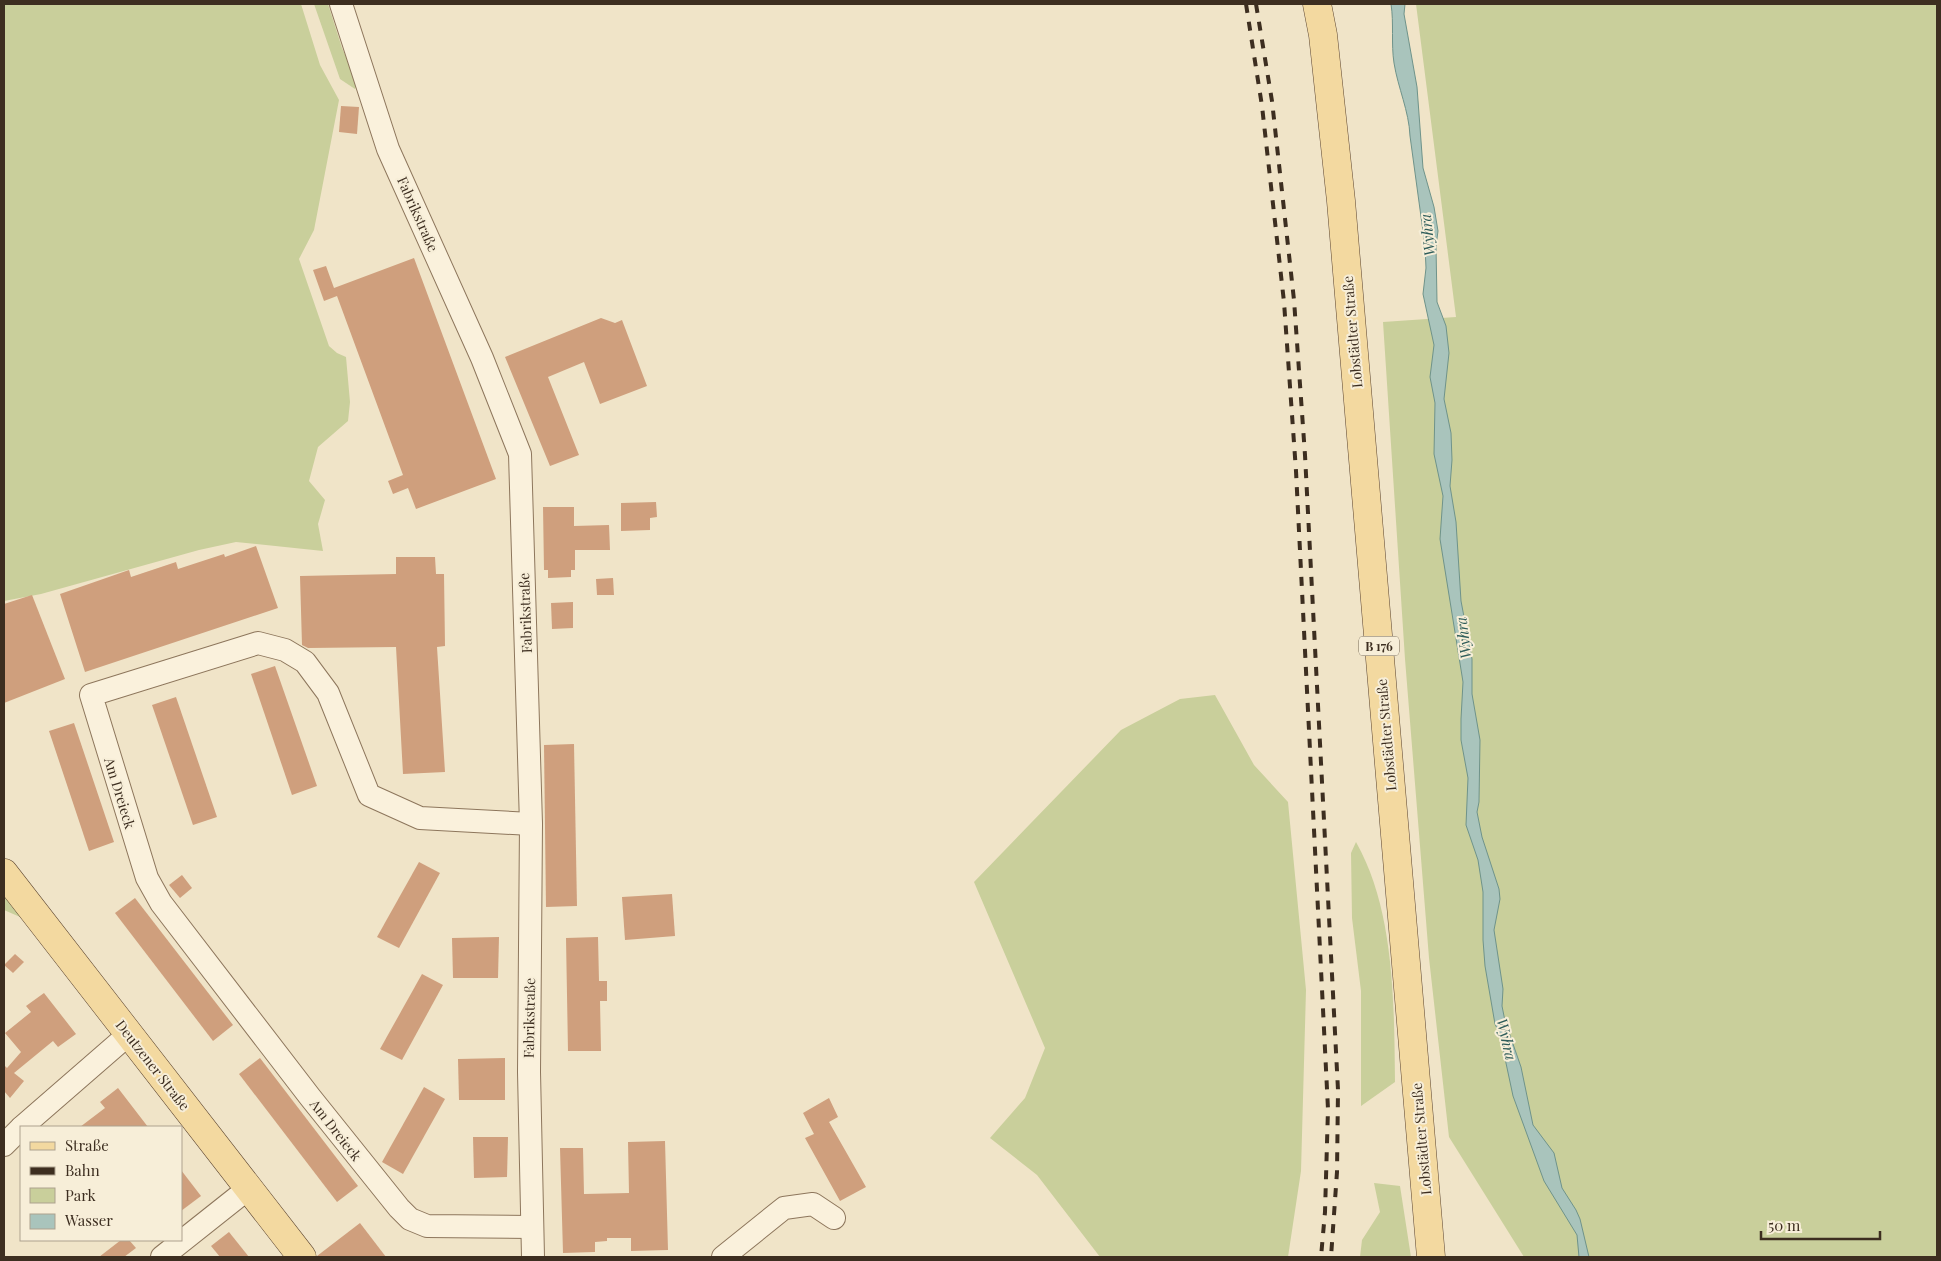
<svg xmlns="http://www.w3.org/2000/svg" width="1941" height="1261" font-family="'Playfair Display',serif">
<style>
.green{fill:#c9cf9b}
.water{fill:#a9c4bc;stroke:#6f938a}
.building{fill:#cf9f7d}
.lines{fill:none;stroke-linecap:round;stroke-linejoin:round}
.minor-casing{stroke:#8d765c;stroke-width:24}
.major-casing{stroke:#5b4430;stroke-width:29}
.minor{stroke:#faf1dc;stroke-width:22}
.major{stroke:#f3d9a0;stroke-width:28}
.rail{stroke:#3d2e20;stroke-width:4;stroke-dasharray:9 9;stroke-linecap:butt}
.labels{text-anchor:middle;dominant-baseline:central;stroke-width:4;stroke-linejoin:round;paint-order:stroke}
.shield{fill:#f7eed8;stroke:#756857;stroke-width:1}
.shield-label{font-size:12px;font-weight:bold;fill:#3d2e20}
.street-label{font-size:14px;fill:#3d2e20;stroke:#f7eed8}
.water-label{font-size:15px;font-style:italic;fill:#2f5d5a;stroke:#f7eed8}
</style>
<rect width="100%" height="100%" fill="#f0e4c8"/>
<g class="green">
<path d="M 4,4 L 301,4 L 320,65 L 339,100 L 314,230 L 299,259 L 329,346 L 337,353 L 346,357 L 350,402 L 348,421 L 318,447 L 309,481 L 325,500 L 318,524 L 323,551 L 236,542 L 199,550 L 41,594 L 4,601 Z"/>
<path d="M 314,4 L 328,4 L 342,48 L 358,83 L 355,89 L 340,79 Z"/>
<path d="M 1416,4 L 1937,4 L 1937,1257 L 1524,1257 L 1449,1137 L 1429,958 L 1405,659 L 1383,322 L 1456,317 Z"/>
<path d="M 1215,695 L 1254,765 L 1288,802 L 1306,990 L 1301,1171 L 1288,1257 L 1100,1257 L 1037,1175 L 990,1138 L 1025,1098 L 1045,1048 L 974,882 L 1121,730 L 1180,699 Z"/>
<path d="M 1356,842 C 1395,911 1394,1004 1395,1082 L 1361,1106 L 1361,991 L 1352,918 L 1351,853 Z"/>
<path d="M 4,891 L 27,920 L 4,910 Z"/>
<path d="M 1374,1183 L 1400,1186 L 1411,1257 L 1360,1257 L 1362,1240 L 1380,1212 Z"/>
</g>
<path class="water" d="M 1391,4 L 1405,4 L 1404,14 L 1417,87 L 1423,168 L 1434,207 L 1438,231 L 1436,246 L 1437,302 L 1446,326 L 1449,353 L 1444,399 L 1451,433 L 1452,460 L 1450,486 L 1456,522 L 1461,601 L 1472,659 L 1472,694 L 1480,740 L 1479,802 L 1477,812 L 1482,837 L 1499,889 L 1500,899 L 1494,930 L 1503,989 L 1502,1006 L 1505,1021 L 1521,1067 L 1533,1125 L 1554,1153 L 1562,1188 L 1576,1210 L 1580,1219 L 1589,1257 L 1579,1257 L 1577,1235 L 1544,1181 L 1513,1096 L 1503,1049 L 1502,1039 L 1495,1024 L 1485,966 L 1483,940 L 1483,892 L 1478,860 L 1466,825 L 1468,778 L 1461,740 L 1461,719 L 1463,682 L 1440,539 L 1443,496 L 1434,454 L 1435,403 L 1430,377 L 1434,345 L 1423,294 L 1426,268 L 1425,246 L 1410,136 C 1409,111 1398,88 1394,63 C 1391,44 1394,23 1391,4 Z"/>
<g class="building">
<path d="M 341,106 L 359,107 L 357,134 L 339,132 Z"/>
<path d="M 414,258 L 496,479 L 416,509 L 408,488 L 393,494 L 388,481 L 403,475 L 337,296 L 324,301 L 313,270 L 326,266 L 334,288 Z"/>
<path d="M 601,318 L 615,323 L 622,320 L 647,386 L 600,404 L 584,362 L 548,377 L 579,455 L 550,466 L 505,357 Z"/>
<path d="M 656,502 L 657,517 L 650,518 L 650,530 L 621,531 L 621,503 Z"/>
<path d="M 543,507 L 574,507 L 574,526 L 609,525 L 610,550 L 575,550 L 575,570 L 571,570 L 571,577 L 548,578 L 548,570 L 544,570 Z"/>
<path d="M 256,546 L 278,608 L 85,672 L 60,594 L 129,570 L 131,577 L 176,562 L 178,569 L 224,554 L 225,557 Z"/>
<path d="M 396,557 L 435,557 L 436,574 L 444,574 L 445,646 L 437,647 L 445,772 L 403,774 L 396,647 L 308,648 L 302,645 L 300,576 L 396,574 Z"/>
<path d="M 613,578 L 614,595 L 597,595 L 596,579 Z"/>
<path d="M 32,595 L 65,679 L 4,703 L 4,604 Z"/>
<path d="M 573,602 L 573,628 L 552,629 L 551,603 Z"/>
<path d="M 275,666 L 317,786 L 292,795 L 251,674 Z"/>
<path d="M 176,697 L 217,817 L 193,825 L 152,705 Z"/>
<path d="M 74,723 L 114,842 L 89,851 L 49,731 Z"/>
<path d="M 574,744 L 577,906 L 546,907 L 544,745 Z"/>
<path d="M 419,862 L 440,873 L 399,948 L 377,937 Z"/>
<path d="M 182,875 L 192,888 L 180,898 L 169,885 Z"/>
<path d="M 672,894 L 675,936 L 625,940 L 622,897 Z"/>
<path d="M 135,898 L 233,1025 L 213,1041 L 115,913 Z"/>
<path d="M 499,937 L 498,978 L 453,978 L 452,938 Z"/>
<path d="M 598,937 L 599,981 L 607,981 L 607,1001 L 600,1001 L 601,1051 L 568,1051 L 566,938 Z"/>
<path d="M 15,954 L 24,962 L 13,973 L 4,965 Z"/>
<path d="M 422,974 L 443,985 L 402,1060 L 380,1049 Z"/>
<path d="M 44,993 L 76,1034 L 58,1047 L 53,1041 L 14,1073 L 24,1081 L 10,1098 L 4,1091 L 4,1065 L 7,1068 L 21,1052 L 5,1033 L 31,1012 L 26,1006 Z"/>
<path d="M 260,1058 L 358,1186 L 337,1202 L 239,1074 Z"/>
<path d="M 505,1058 L 505,1100 L 459,1100 L 458,1059 Z"/>
<path d="M 424,1087 L 445,1099 L 403,1174 L 382,1162 Z"/>
<path d="M 118,1088 L 148,1127 L 80,1127 L 105,1108 L 100,1102 Z"/>
<path d="M 829,1098 L 838,1117 L 829,1122 L 866,1187 L 840,1201 L 805,1138 L 814,1134 L 803,1113 Z"/>
<path d="M 473,1137 L 508,1137 L 507,1177 L 474,1178 Z"/>
<path d="M 665,1141 L 668,1250 L 631,1251 L 631,1238 L 607,1238 L 607,1241 L 595,1242 L 595,1252 L 563,1253 L 560,1148 L 583,1148 L 584,1194 L 629,1193 L 628,1142 Z"/>
<path d="M 181,1170 L 201,1196 L 181,1211 Z"/>
<path d="M 360,1223 L 386,1257 L 317,1257 L 317,1256 Z"/>
<path d="M 229,1232 L 249,1257 L 220,1257 L 211,1246 Z"/>
<path d="M 121,1240 L 129,1240 L 136,1248 L 124,1257 L 99,1257 Z"/>
</g>
<g class="lines">
<defs>
<g id="minor">
<path d="M 341,4 L 388,149 L 482,358 L 520,454 L 531,824 L 529,1072 L 533,1257"/>
<path d="M 531,824 L 420,818 L 369,795 L 328,693 L 305,662 L 285,650 L 258,643 L 91,695 L 147,878 L 161,903 L 310,1097 L 399,1208 L 410,1219 L 427,1226 L 532,1227"/>
<path d="M 22,1127 L 129,1034"/>
<path d="M 4,1145 L 21,1128"/>
<path d="M 162,1257 L 249,1188"/>
<path d="M 723,1257 L 784,1208 L 813,1204 L 834,1218"/>
</g>
<g id="major">
<path d="M 1317,4 L 1323,35 L 1341,201 L 1431,1257"/>
<path d="M 4,873 L 302,1257"/>
</g>
</defs>
<use href="#minor" class="minor-casing"/>
<use href="#major" class="major-casing"/>
<use href="#minor" class="minor"/>
<use href="#major" class="major"/>
<g class="rail">
<path d="M 1246,4 L 1262,106 L 1284,302 L 1296,471 L 1328,1109 L 1325,1212 L 1321,1257"/>
<path d="M 1256,4 L 1272,101 L 1294,300 L 1305,455 L 1338,1090 L 1337,1172 L 1331,1257"/>
</g>
</g>
<g class="labels">
<rect class="shield" x="1359" y="636.5" width="40" height="19" rx="4"/>
<g class="shield-label">
<text x="1379" y="646">B 176</text>
</g>
<g class="street-label">
<text transform="translate(418 214) rotate(66)">Fabrikstraße</text>
<text transform="translate(1352 332) rotate(-95)">Lobstädter Straße</text>
<text transform="translate(525 613) rotate(-92)">Fabrikstraße</text>
<text transform="translate(1386 735) rotate(-95)">Lobstädter Straße</text>
<text transform="translate(120 793) rotate(73)">Am Dreieck</text>
<text transform="translate(529 1018) rotate(-89)">Fabrikstraße</text>
<text transform="translate(153 1065) rotate(52)">Deutzener Straße</text>
<text transform="translate(336 1130) rotate(52)">Am Dreieck</text>
<text transform="translate(1421 1139) rotate(-95)">Lobstädter Straße</text>
</g>
<g class="water-label">
<text transform="translate(1427 235) rotate(-96)">Wyhra</text>
<text transform="translate(1463 638) rotate(-97)">Wyhra</text>
<text transform="translate(1507 1039) rotate(77)">Wyhra</text>
</g>
</g>
<rect width="1941" height="1261" fill="none" stroke="#3d2e20" stroke-width="10"/>
<rect x="20" y="1126" width="162" height="115" fill="#f7eed8" stroke="#ada18e"/>
<rect x="30" y="1142" width="25" height="8" fill="#f3d9a0" stroke="#ada18e"/>
<text x="65" y="1151" font-size="15" fill="#3d2e20">Straße</text>
<rect x="30" y="1167" width="25" height="8" fill="#3d2e20" stroke="#ada18e"/>
<text x="65" y="1176" font-size="15" fill="#3d2e20">Bahn</text>
<rect x="30" y="1188" width="25" height="15" fill="#c9cf9b" stroke="#ada18e"/>
<text x="65" y="1201" font-size="15" fill="#3d2e20">Park</text>
<rect x="30" y="1214" width="25" height="15" fill="#a9c4bc" stroke="#ada18e"/>
<text x="65" y="1226" font-size="15" fill="#3d2e20">Wasser</text>
<path d="M1761 1231v8h119v-8" fill="none" stroke="#3d2e20" stroke-width="2.5"/>
<text x="1768" y="1231" font-size="15" fill="#3d2e20" stroke="#f7eed8" stroke-width="4" paint-order="stroke">50 m</text>
</svg>
